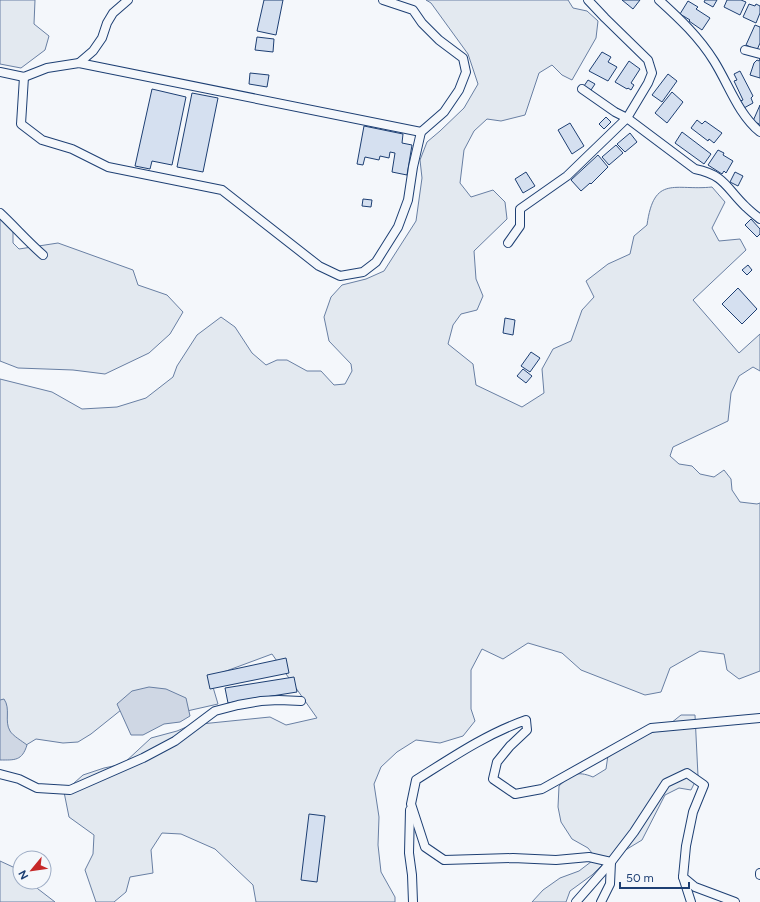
<svg xmlns="http://www.w3.org/2000/svg" width="760" height="902" font-family="Figtree,sans-serif">
<style>
.green{fill:#e3e9f0;stroke:#687fa3}
.water{fill:#cfd7e4;stroke:#687fa3}
.building{fill:#d5e0f0;stroke:#1d3f73}
.lines{fill:none;stroke-linecap:round;stroke-linejoin:round}
.street-casing{stroke:#1d3f73;stroke-width:10}
.street{stroke:#f4f7fb;stroke-width:8}
</style>
<rect width="100%" height="100%" fill="#f4f7fb"/>
<g class="green">
<path d="M 0,0 L 35,0 L 34,24 L 49,36 L 45,50 L 21,68 L 0,64 Z"/>
<path d="M 426,0 L 568,0 L 573,8 L 587,11 L 598,21 L 596,38 L 572,80 L 562,75 L 552,65 L 539,73 L 525,115 L 501,121 L 487,119 L 474,131 L 464,150 L 460,183 L 471,197 L 493,190 L 505,202 L 507,219 L 474,251 L 476,279 L 483,296 L 477,310 L 461,314 L 453,325 L 448,344 L 473,364 L 476,385 L 522,407 L 544,393 L 542,369 L 553,349 L 571,341 L 582,310 L 594,297 L 586,281 L 608,264 L 630,254 L 634,236 L 647,225 C 654,174 675,191 712,187 L 725,202 L 712,228 L 719,241 L 740,239 L 746,250 L 693,300 L 739,353 L 760,334 L 760,371 L 753,367 L 739,376 L 731,393 L 728,421 L 673,447 L 670,456 L 679,464 L 692,466 L 700,474 L 714,477 L 724,470 L 731,479 L 732,490 L 740,502 L 757,504 L 760,503 L 760,671 L 739,679 L 727,670 L 724,654 L 700,651 L 670,668 L 661,692 L 645,695 L 581,670 L 562,653 L 528,643 L 503,659 L 482,649 L 471,670 L 471,709 L 475,721 L 463,736 L 440,743 L 416,740 L 397,752 L 381,767 L 374,784 L 379,817 L 378,845 L 381,872 L 395,897 L 395,902 L 256,902 L 253,885 L 215,849 L 181,834 L 162,833 L 151,850 L 153,873 L 130,877 L 126,892 L 114,902 L 96,902 L 85,870 L 93,854 L 94,835 L 69,817 L 64,792 L 83,775 L 104,768 L 123,764 L 151,738 L 177,731 L 191,725 L 270,717 L 286,725 L 317,718 L 272,654 L 210,677 L 218,704 L 187,711 L 131,702 L 91,734 L 78,742 L 63,743 L 36,739 L 18,750 L 0,733 L 0,379 L 52,392 L 82,409 L 117,407 L 146,398 L 173,377 L 177,366 L 197,335 L 221,317 L 235,327 L 252,353 L 266,365 L 277,360 L 287,360 L 307,371 L 321,371 L 334,385 L 345,384 L 352,371 L 351,364 L 329,341 L 324,317 L 331,297 L 342,285 L 366,279 L 384,271 L 416,221 L 422,178 L 420,160 L 427,142 L 440,131 L 464,108 L 478,84 L 468,54 L 431,3 Z"/>
<path d="M 0,218 L 13,230 L 13,243 L 19,249 L 58,243 L 133,270 L 138,285 L 167,295 L 183,312 L 170,334 L 149,353 L 105,374 L 73,370 L 18,368 L 0,361 Z"/>
<path d="M 681,715 L 695,715 L 698,776 L 691,790 L 679,788 L 665,795 L 642,840 L 604,863 L 592,875 L 570,891 L 566,902 L 532,902 L 543,890 L 560,878 L 579,871 L 596,858 L 588,848 L 572,839 L 561,822 L 558,807 L 559,786 C 571,775 576,770 593,777 L 606,769 L 608,755 L 646,735 L 666,727 Z"/>
<path d="M 0,861 L 13,867 L 20,873 L 20,882 L 29,882 L 55,902 L 0,902 Z"/>
</g>
<g class="water">
<path d="M 149,687 L 166,689 L 186,698 L 190,716 L 180,722 L 164,724 L 143,735 L 131,735 L 117,704 L 132,691 Z"/>
<path d="M 4,699 C 11,709 4,721 10,731 C 13,736 22,741 27,745 C 22,761 15,760 0,760 L 0,700 Z"/>
</g>
<g class="building">
<path d="M 264,0 L 283,0 L 276,35 L 257,31 Z"/>
<path d="M 622,0 L 640,0 L 633,9 Z"/>
<path d="M 705,0 L 717,0 L 713,7 L 704,2 Z"/>
<path d="M 727,0 L 741,0 L 746,2 L 740,15 L 724,7 Z"/>
<path d="M 688,1 L 698,7 L 696,9 L 710,18 L 702,30 L 689,21 L 690,20 L 680,14 Z"/>
<path d="M 749,4 L 755,6 L 756,4 L 760,6 L 760,13 L 756,23 L 743,17 Z"/>
<path d="M 755,25 L 760,27 L 760,43 L 757,50 L 746,45 Z"/>
<path d="M 257,37 L 274,39 L 273,52 L 255,50 Z"/>
<path d="M 602,52 L 611,57 L 608,62 L 617,67 L 608,81 L 589,71 Z"/>
<path d="M 760,59 L 760,78 L 750,75 L 754,63 L 757,60 L 759,61 Z"/>
<path d="M 629,61 L 640,69 L 631,83 L 634,85 L 631,90 L 628,88 L 627,89 L 615,82 Z"/>
<path d="M 740,71 L 753,96 L 751,98 L 753,103 L 744,108 L 740,101 L 743,100 L 734,81 L 737,80 L 734,74 Z"/>
<path d="M 250,73 L 269,75 L 267,87 L 249,84 Z"/>
<path d="M 668,74 L 677,81 L 662,102 L 652,95 Z"/>
<path d="M 588,80 L 595,84 L 591,90 L 584,86 Z"/>
<path d="M 152,89 L 186,97 L 172,165 L 152,161 L 150,169 L 135,166 Z"/>
<path d="M 672,92 L 683,102 L 667,123 L 655,113 Z"/>
<path d="M 192,93 L 218,98 L 203,172 L 177,167 Z"/>
<path d="M 760,105 L 760,128 L 757,127 L 759,124 L 753,121 Z"/>
<path d="M 606,117 L 611,122 L 604,129 L 599,124 Z"/>
<path d="M 697,120 L 702,124 L 705,121 L 722,133 L 714,143 L 709,139 L 708,141 L 691,128 Z"/>
<path d="M 570,123 L 584,146 L 572,154 L 558,130 Z"/>
<path d="M 364,126 L 403,134 L 402,143 L 412,145 L 407,175 L 392,172 L 395,153 L 390,152 L 389,158 L 380,156 L 379,160 L 365,157 L 363,165 L 357,164 Z"/>
<path d="M 682,132 L 711,154 L 704,164 L 675,143 Z"/>
<path d="M 630,133 L 637,142 L 625,152 L 617,144 Z"/>
<path d="M 616,145 L 623,153 L 609,165 L 602,157 Z"/>
<path d="M 718,150 L 724,153 L 723,155 L 733,161 L 726,173 L 724,171 L 722,174 L 708,165 Z"/>
<path d="M 598,155 L 608,167 L 591,184 L 590,183 L 581,191 L 571,180 Z"/>
<path d="M 526,172 L 535,186 L 523,193 L 515,179 Z"/>
<path d="M 735,172 L 743,176 L 738,186 L 730,182 Z"/>
<path d="M 363,199 L 372,200 L 371,207 L 362,206 Z"/>
<path d="M 751,219 L 760,229 L 760,234 L 757,237 L 745,225 Z"/>
<path d="M 748,265 L 752,270 L 747,275 L 742,270 Z"/>
<path d="M 738,288 L 757,309 L 742,324 L 722,304 Z"/>
<path d="M 505,318 L 515,320 L 513,335 L 503,333 Z"/>
<path d="M 531,352 L 540,358 L 530,372 L 521,366 Z"/>
<path d="M 523,369 L 532,376 L 526,383 L 517,376 Z"/>
<path d="M 286,658 L 289,673 L 210,689 L 207,675 Z"/>
<path d="M 294,677 L 297,692 L 228,703 L 225,688 Z"/>
<path d="M 309,814 L 325,816 L 317,882 L 301,880 Z"/>
</g>
<g class="lines">
<defs>
<g id="street">
<path d="M 659,0 C 680,19 699,37 714,61 C 729,85 738,114 760,132"/>
<path d="M 745,50 L 760,54"/>
<path d="M 79,63 L 93,51 L 102,38 L 107,23 L 113,13 L 128,0"/>
<path d="M 0,72 L 24,77 L 47,68 L 79,63 L 421,132"/>
<path d="M 24,77 L 21,124 L 42,140 L 72,149 L 108,167 L 222,190 L 319,266 L 340,276 L 363,272 L 376,262 L 398,227 L 408,200 L 413,167 L 421,132 L 444,112 L 459,90 L 466,72 L 463,58 L 439,40 L 422,23 L 413,10 L 383,0"/>
<path d="M 582,89 L 615,112 L 627,118 L 695,169 C 725,175 726,188 746,207 C 750,211 755,215 760,219"/>
<path d="M 0,213 C 15,227 27,241 43,255"/>
<path d="M 508,243 L 520,226 L 520,209 L 567,176 L 627,118 L 648,83 L 652,73 L 648,60 L 605,18 L 588,0"/>
<path d="M 0,774 L 19,779 L 37,788 L 70,790 L 143,758 L 175,741 L 215,711 L 238,705 L 261,701 L 279,700 L 301,701"/>
<path d="M 410,810 L 409,853 L 412,875 L 413,902"/>
<path d="M 760,873 L 760,875"/>
<path d="M 683,877 L 691,902"/>
<path d="M 576,902 L 611,862"/>
<path d="M 601,902 L 610,884 L 611,862"/>
<path d="M 735,902 L 695,887 L 683,877 L 686,846 L 693,812 L 704,785 L 687,773 L 666,783 L 634,832 L 611,862 L 589,857 L 556,860 L 513,858 L 444,860 L 425,847 L 411,804 L 416,780 C 451,758 486,734 526,720 L 527,730 L 510,746 L 497,762 L 493,779 L 515,794 L 542,789 L 651,728 L 760,718"/>
</g>
</defs>
<use href="#street" class="street-casing"/>
<use href="#street" class="street"/>
</g>
<g transform="translate(32 870) rotate(241)"><circle r="19" fill="#f4f7fb" stroke="#9eadc5"/>
<path d="M0-3L7 15L0 10L-7 15Z" fill="#c62828"/>
<text y="-6" font-size="11" font-weight="bold" text-anchor="middle" fill="#1d3f73">N</text>
</g>
<path d="M620 882v6h69v-6" fill="none" stroke="#1d3f73" stroke-width="2"/>
<text x="626" y="882" font-size="12" fill="#1d3f73" stroke="#f4f7fb" stroke-width="3" paint-order="stroke">50 m</text>
</svg>
